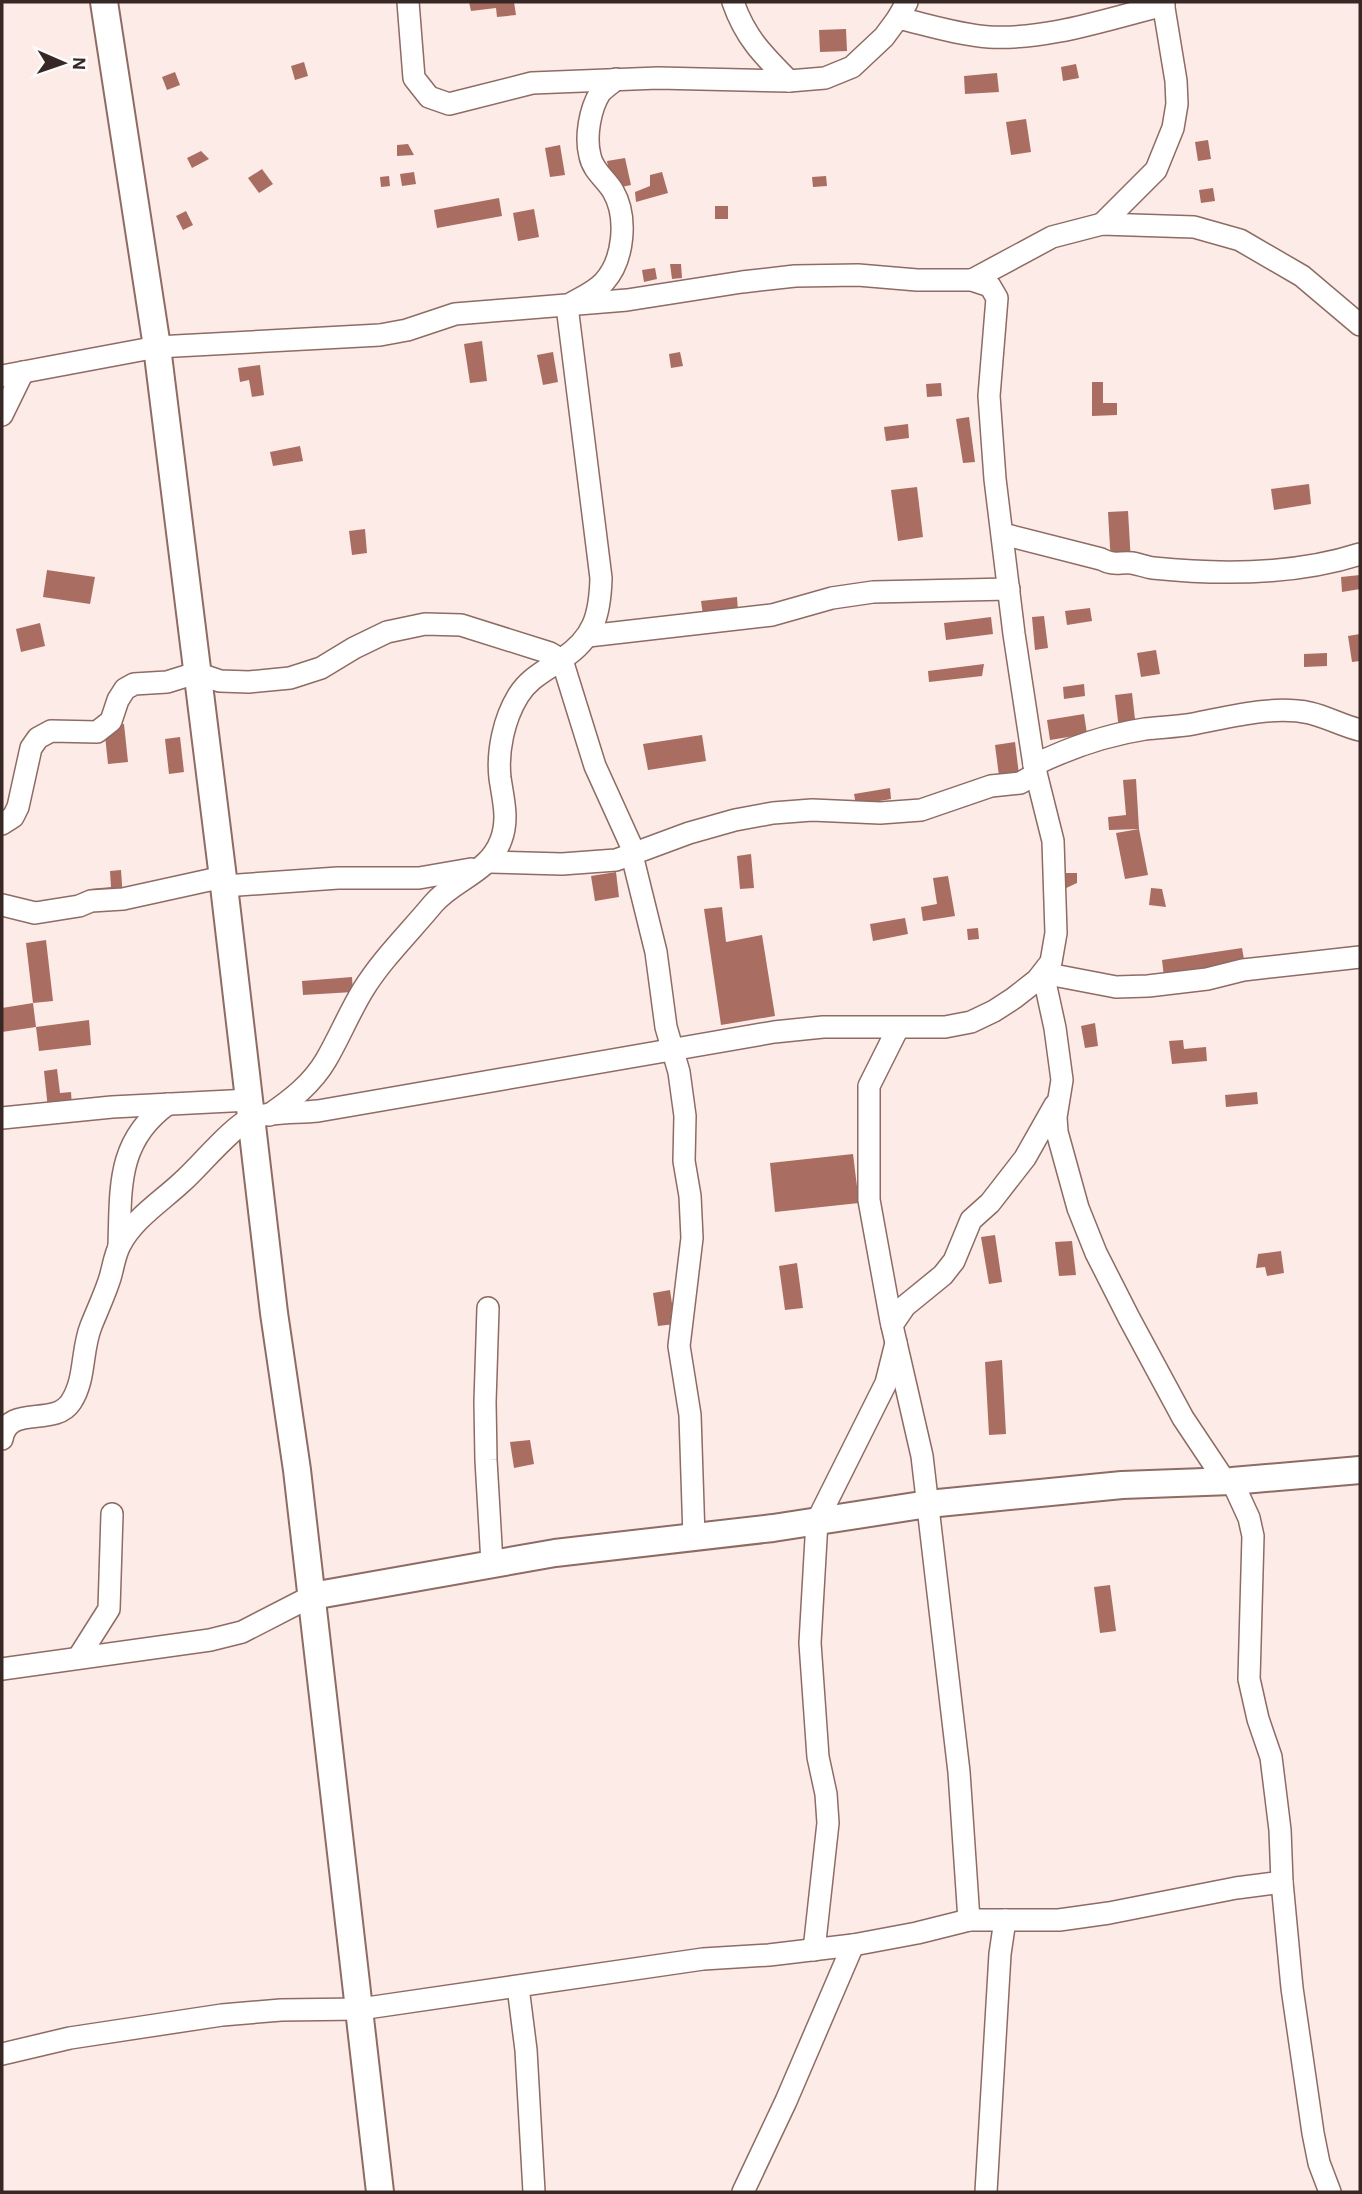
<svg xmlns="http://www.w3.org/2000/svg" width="1362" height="2194" font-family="'Alegreya Sans',sans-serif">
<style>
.building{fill:#aa6d62}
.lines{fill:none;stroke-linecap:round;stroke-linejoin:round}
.minor-casing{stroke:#8e6b63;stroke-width:24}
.tertiary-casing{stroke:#8e6b63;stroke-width:30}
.minor{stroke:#fff;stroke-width:21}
.tertiary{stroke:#fff;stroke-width:26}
</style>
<rect width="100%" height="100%" fill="#fcebe7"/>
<g class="building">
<path d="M 469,2 L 514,2 L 516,15 L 497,17 L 496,8 L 471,11 Z"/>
<path d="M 846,29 L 847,51 L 820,52 L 819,30 Z"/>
<path d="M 304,62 L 308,76 L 295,80 L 291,66 Z"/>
<path d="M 1076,64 L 1079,78 L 1063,81 L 1061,67 Z"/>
<path d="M 175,72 L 180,85 L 167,90 L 162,77 Z"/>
<path d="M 997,73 L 999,92 L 965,94 L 964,76 Z"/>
<path d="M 1026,119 L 1031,152 L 1011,155 L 1006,122 Z"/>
<path d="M 1208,140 L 1211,159 L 1198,161 L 1195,142 Z"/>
<path d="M 408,144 L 414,155 L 397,156 L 397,145 Z"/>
<path d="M 560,145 L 565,175 L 550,177 L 545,148 Z"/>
<path d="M 201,151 L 209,159 L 192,168 L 187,158 Z"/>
<path d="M 625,158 L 631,185 L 612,189 L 607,161 Z"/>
<path d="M 262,169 L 273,184 L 259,193 L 248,178 Z"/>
<path d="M 414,172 L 416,184 L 402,186 L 400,174 Z"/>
<path d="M 662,172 L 668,193 L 636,202 L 635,192 L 650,186 L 650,175 Z"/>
<path d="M 389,176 L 390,186 L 381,187 L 380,177 Z"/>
<path d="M 826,176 L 827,186 L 813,187 L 812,177 Z"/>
<path d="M 1213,188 L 1215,201 L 1201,203 L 1199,190 Z"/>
<path d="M 499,198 L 502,216 L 437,228 L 434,210 Z"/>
<rect x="715" y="206" width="13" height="13"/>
<path d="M 534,209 L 539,237 L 518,241 L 513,213 Z"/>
<path d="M 186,211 L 193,225 L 183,230 L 176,216 Z"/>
<path d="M 670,264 L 681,264 L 682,278 L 672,279 Z"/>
<path d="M 655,268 L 657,279 L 644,282 L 642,270 Z"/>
<path d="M 482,341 L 487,381 L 470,383 L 464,344 Z"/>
<path d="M 553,352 L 558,382 L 543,385 L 537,355 Z"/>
<path d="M 680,352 L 683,366 L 671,368 L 669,354 Z"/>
<path d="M 260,365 L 264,395 L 252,397 L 249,380 L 240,382 L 238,368 Z"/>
<path d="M 1092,382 L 1103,382 L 1103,403 L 1117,403 L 1117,415 L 1092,416 Z"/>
<path d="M 941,383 L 942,396 L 927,397 L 926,384 Z"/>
<path d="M 969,417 L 975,462 L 963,463 L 956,419 Z"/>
<path d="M 908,424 L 909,438 L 886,441 L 884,427 Z"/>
<path d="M 300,446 L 303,461 L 273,466 L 270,452 Z"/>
<path d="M 1309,484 L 1311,504 L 1274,510 L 1271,489 Z"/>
<path d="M 917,487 L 923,537 L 898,541 L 891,490 Z"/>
<path d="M 1128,511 L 1131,563 L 1111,564 L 1108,512 Z"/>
<path d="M 365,529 L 367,553 L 352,555 L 349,531 Z"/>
<path d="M 47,570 L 95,577 L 90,604 L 43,597 Z"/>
<path d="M 1360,575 L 1360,589 L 1342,592 L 1341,577 Z"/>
<path d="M 737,597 L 738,611 L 703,615 L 701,601 Z"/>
<path d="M 1090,608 L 1092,621 L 1067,625 L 1065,611 Z"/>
<path d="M 1044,616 L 1048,648 L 1035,650 L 1032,617 Z"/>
<path d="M 991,617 L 993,634 L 946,640 L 944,623 Z"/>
<path d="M 40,623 L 45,646 L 21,652 L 16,629 Z"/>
<path d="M 1360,634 L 1360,661 L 1352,662 L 1348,636 Z"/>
<path d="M 1156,650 L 1160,674 L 1141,677 L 1137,653 Z"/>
<path d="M 1327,653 L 1327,666 L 1304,667 L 1304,654 Z"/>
<path d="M 984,664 L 982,676 L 929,682 L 928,671 Z"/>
<path d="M 1084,684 L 1085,696 L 1064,699 L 1063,687 Z"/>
<path d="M 1132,693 L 1136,728 L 1119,730 L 1115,695 Z"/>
<path d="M 1084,714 L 1087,734 L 1050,740 L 1047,720 Z"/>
<path d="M 124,724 L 128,762 L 108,764 L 104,726 Z"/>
<path d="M 702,735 L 706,761 L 648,770 L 643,744 Z"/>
<path d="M 180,737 L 184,772 L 169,774 L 165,739 Z"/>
<path d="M 1015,742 L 1020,783 L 999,776 L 995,745 Z"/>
<path d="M 1136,779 L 1139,829 L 1148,875 L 1125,879 L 1116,833 L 1139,829 L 1109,830 L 1108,817 L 1126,815 L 1123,780 Z"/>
<path d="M 890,788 L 891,799 L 856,805 L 854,794 Z"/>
<path d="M 751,854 L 754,888 L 740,889 L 737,856 Z"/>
<path d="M 121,870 L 123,899 L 91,901 L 90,889 L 111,887 L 110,871 Z"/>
<path d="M 616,872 L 619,897 L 595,901 L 591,876 Z"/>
<path d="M 1064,873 L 1077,873 L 1077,883 L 1064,889 Z"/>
<path d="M 948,876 L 955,916 L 923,921 L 921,907 L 937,904 L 933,878 Z"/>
<path d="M 1151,888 L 1162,889 L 1166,907 L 1149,905 Z"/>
<path d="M 722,907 L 726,942 L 762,935 L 775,1016 L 721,1025 L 704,909 Z"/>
<path d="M 905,918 L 908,934 L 873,941 L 870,924 Z"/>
<path d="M 978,928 L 979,939 L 968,940 L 967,929 Z"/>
<path d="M 46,940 L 53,1001 L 33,1003 L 36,1027 L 2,1032 L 2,1008 L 33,1003 L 26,943 Z"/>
<path d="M 1242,948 L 1245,965 L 1164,977 L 1162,960 Z"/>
<path d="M 352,977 L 353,992 L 303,995 L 302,981 Z"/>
<path d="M 89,1020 L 91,1045 L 39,1051 L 36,1027 Z"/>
<path d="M 1095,1023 L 1098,1046 L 1085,1048 L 1081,1026 Z"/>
<path d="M 1183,1040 L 1184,1049 L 1206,1047 L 1207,1061 L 1172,1064 L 1169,1041 Z"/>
<path d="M 57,1069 L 60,1093 L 71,1092 L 72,1106 L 48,1109 L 44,1071 Z"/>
<path d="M 1257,1092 L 1258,1104 L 1226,1107 L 1225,1095 Z"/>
<path d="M 853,1154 L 859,1203 L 775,1212 L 770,1163 Z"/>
<path d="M 995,1235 L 1002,1282 L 989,1284 L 981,1237 Z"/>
<path d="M 1072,1241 L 1076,1275 L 1059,1276 L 1055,1242 Z"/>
<path d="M 1281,1251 L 1284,1273 L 1267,1276 L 1265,1267 L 1256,1268 L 1258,1254 Z"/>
<path d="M 797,1263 L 803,1308 L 785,1310 L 779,1266 Z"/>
<path d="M 670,1290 L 675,1324 L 658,1326 L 653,1293 Z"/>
<path d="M 1002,1360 L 1006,1434 L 989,1435 L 985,1362 Z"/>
<path d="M 530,1440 L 534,1464 L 514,1468 L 510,1442 Z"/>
<path d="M 1110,1585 L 1116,1631 L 1100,1633 L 1094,1587 Z"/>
</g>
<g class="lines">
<defs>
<g id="minor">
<path d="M 408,2 L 414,78 L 429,97 L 449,104 L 532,83 L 658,78 L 789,81 L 825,78 L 852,67 L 884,37 L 898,18 L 907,2"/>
<path d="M 733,2 C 745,37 763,55 789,81"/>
<path d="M 898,18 C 928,25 959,35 989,37 C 1048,40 1107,19 1164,5"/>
<path d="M 1102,224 L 1156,170 L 1173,128 L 1177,104 L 1176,81 L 1163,2"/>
<path d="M 972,280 L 1052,237 L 1102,224 L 1194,227 L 1240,240 L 1302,276 L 1360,325"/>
<path d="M 572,303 C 583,297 596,291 604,282 C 624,260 628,217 613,191 C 606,179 593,171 590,156 C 585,137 590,109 600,93 C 604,88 611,84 616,79"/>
<path d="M 2,376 L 157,347 L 380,335 L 407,330 L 455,314 L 627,300 L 742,282 L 795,276 L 858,275 L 917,280 L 972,280 L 990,286 L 997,298 L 989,396 L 995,479 L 1014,634 L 1034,765 L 1053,841 L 1056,933 L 1051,962 L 1037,980 L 1014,998 L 994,1011 L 971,1022 L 945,1027 L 823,1027 L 774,1032 L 318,1111 C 297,1113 273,1112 254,1117 C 236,1122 199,1167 183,1181 C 162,1201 133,1219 120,1245 C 114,1256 113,1270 109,1281 C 104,1296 97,1311 91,1326 C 81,1351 86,1379 71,1402 C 54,1428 8,1403 2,1439"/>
<path d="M 2,415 L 23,372"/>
<path d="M 1003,534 L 1101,559 C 1114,566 1119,562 1132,563 C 1139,564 1145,567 1153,568 C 1221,575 1295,575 1360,554"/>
<path d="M 588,636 L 772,615 L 832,598 L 873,592 L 1009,589"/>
<path d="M 1034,765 C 1069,748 1106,735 1145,729 C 1161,727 1177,727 1193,724 C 1230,717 1272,705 1310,713 C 1327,717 1343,726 1360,730"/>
<path d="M 2,824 L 13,817 L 18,807 L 31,748 L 38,738 L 51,731 L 97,732 L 111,721 L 118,700 L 125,689 L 134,684 L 167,682 L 196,673 L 220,681 L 249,682 L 290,678 L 321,668 L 354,648 L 387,632 L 425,624 L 461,625 L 550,653 L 562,660 L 595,766 L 635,854"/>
<path d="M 632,855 L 656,952 L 666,1027 L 679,1072 L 685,1116 L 684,1161 L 690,1196 L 692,1238 L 679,1346 L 690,1415 L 694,1537"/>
<path d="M 490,862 L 562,864 L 616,860 L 689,833 L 735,820 L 773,813 L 812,810 L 880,813 L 921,810 L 991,786 L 1020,783 L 1036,774"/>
<path d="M 224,886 L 338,878 L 419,878 L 471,869"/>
<path d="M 2,905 L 35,913 L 79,906 L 91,901 L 123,899 L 223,877"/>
<path d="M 898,1028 L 869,1086 L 869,1200 L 891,1321 L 922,1456 L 959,1772 L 969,1920"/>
<path d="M 269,1115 C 291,1100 312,1084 326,1060 C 339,1038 349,1013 363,990 C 382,959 410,932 433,904 C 454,879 489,873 501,840 C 509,819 503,799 500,778 C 497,751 504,719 518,696 C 529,678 545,671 562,659 C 594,638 600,615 601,578 L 567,306"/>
<path d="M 2,1118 L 112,1107 L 250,1100"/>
<path d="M 119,1246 C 121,1189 116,1141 168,1104"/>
<path d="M 488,1308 L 485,1402 L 486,1460 L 492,1563"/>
<path d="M 892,1325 L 905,1306 L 943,1275 L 954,1261 L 971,1220 L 990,1203 L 1025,1158 L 1055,1105"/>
<path d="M 1225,1481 L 1183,1418 L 1129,1318 L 1096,1253 L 1078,1208 L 1057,1132 L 1056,1117 L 1062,1080 L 1055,1028 L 1043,973 L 1116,987 L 1148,986 L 1207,979 L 1243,970 L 1360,957"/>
<path d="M 1232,1481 L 1249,1518 L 1253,1536 L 1249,1679 L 1258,1719 L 1271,1757 L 1280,1830 L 1282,1882 L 1292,1988 L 1313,2133 L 1319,2163 L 1330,2192"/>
<path d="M 78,1658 L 109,1609 L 112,1514"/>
<path d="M 2,1669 L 210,1640 L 242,1632 L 312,1596"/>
<path d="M 814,1950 L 828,1823 L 826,1794 L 818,1757 L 810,1643 L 817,1521 L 886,1383 L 896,1343"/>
<path d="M 518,1987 L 526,2050 L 534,2192"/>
<path d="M 2,2054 L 70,2038 L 222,2015 L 281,2010 L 360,2009 L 703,1959 L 769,1955 L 853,1945 L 917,1933 L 969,1920 L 1059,1920 L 1109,1913 L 1236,1888 L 1282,1882"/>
<path d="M 743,2192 L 786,2101 L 853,1945"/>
<path d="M 986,2192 L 1000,1954 L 1005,1920"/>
</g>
<g id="tertiary">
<path d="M 104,2 L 157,347 L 224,886 L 274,1313 L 297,1470 L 380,2192"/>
<path d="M 312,1596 L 555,1553 L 773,1528 L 928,1504 L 1122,1485 L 1232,1481 L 1360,1470"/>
</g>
</defs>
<use href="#minor" class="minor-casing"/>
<use href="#tertiary" class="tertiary-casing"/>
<use href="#minor" class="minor"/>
<use href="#tertiary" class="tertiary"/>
</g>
<rect width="1362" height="2194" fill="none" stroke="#382825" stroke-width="7"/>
<g transform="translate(63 63) rotate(92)" stroke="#fcfcfc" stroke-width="5" paint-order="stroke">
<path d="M0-5L12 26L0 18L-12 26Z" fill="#382825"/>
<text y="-10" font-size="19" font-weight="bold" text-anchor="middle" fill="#382825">N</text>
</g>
</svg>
